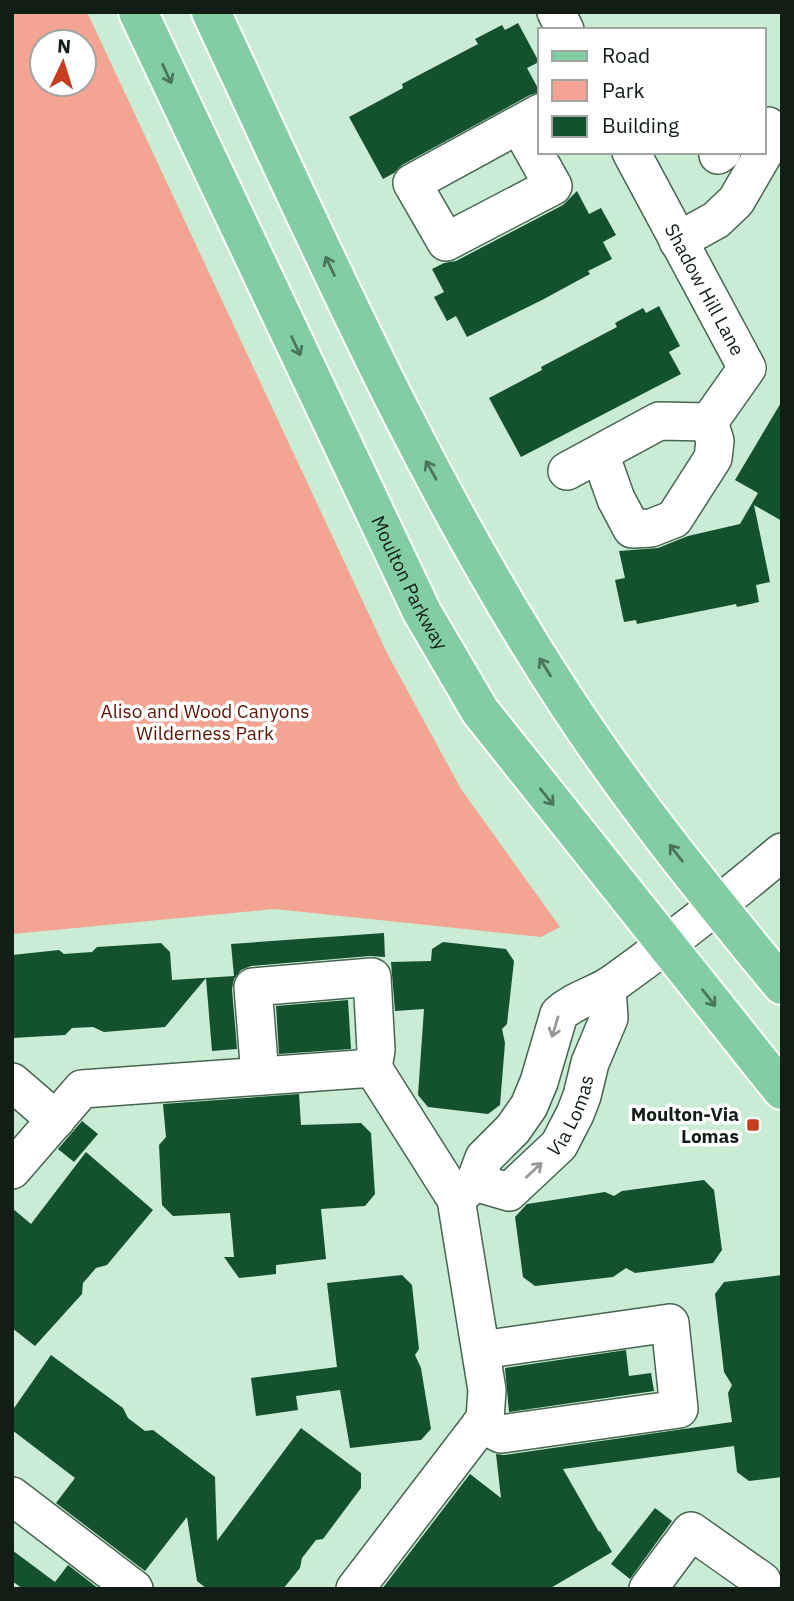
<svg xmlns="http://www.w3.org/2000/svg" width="794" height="1601" font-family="'IBM Plex Sans',sans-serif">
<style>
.green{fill:#f4a492;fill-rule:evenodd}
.building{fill:#14512f}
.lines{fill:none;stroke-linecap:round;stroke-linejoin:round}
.minor-casing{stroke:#476551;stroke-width:40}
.major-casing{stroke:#fff;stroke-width:42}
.minor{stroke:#fff;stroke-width:37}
.major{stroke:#83cda5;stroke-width:38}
.oneway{stroke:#4a755d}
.oneway2{stroke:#949996}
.poi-dot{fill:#c73d1f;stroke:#fff;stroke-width:2.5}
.labels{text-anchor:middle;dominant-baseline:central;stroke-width:7;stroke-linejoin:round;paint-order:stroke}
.street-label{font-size:19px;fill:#111d15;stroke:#fff}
.park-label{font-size:19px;fill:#5d1505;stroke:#fff}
.poi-label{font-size:19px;font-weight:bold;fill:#111d15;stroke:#fff;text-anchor:end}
</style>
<rect width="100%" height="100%" fill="#caebd4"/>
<path class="green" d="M 12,12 L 87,12 L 387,653 L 461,789 L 560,927 L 541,937 L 275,909 L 12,934 ZM 42,42 L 84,42 L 84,84 L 42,84 Z"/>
<g class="building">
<path d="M 518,23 L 539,62 L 527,68 L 540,92 L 530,95 L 402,165 L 394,173 L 383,179 L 349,117 L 403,88 L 402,84 L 478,44 L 475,39 L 502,25 L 505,30 Z"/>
<path d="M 577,191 L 589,214 L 601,208 L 616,235 L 603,242 L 612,259 L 588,271 L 590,274 L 542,300 L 467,337 L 456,316 L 447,321 L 434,297 L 444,292 L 432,269 L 444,263 L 456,261 L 563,205 Z"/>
<path d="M 659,306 L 680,346 L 669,352 L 681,374 L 521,457 L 489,398 L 542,370 L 541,367 L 617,327 L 615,323 L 643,308 L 646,313 Z"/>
<path d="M 782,401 L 782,521 L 754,505 L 770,582 L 756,585 L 759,602 L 737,607 L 736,604 L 637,624 L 636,620 L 624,622 L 615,580 L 625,578 L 619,551 L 658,548 L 688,536 L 740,524 L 758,493 L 735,480 Z"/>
<path d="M 384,933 L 385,957 L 370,956 L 251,966 L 241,970 L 234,979 L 232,989 L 237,1049 L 212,1051 L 206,978 L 165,1027 L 104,1032 L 93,1027 L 72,1028 L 65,1035 L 12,1038 L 12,955 L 59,950 L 64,954 L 92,952 L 97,947 L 161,943 L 170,952 L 172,980 L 234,976 L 231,944 Z"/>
<path d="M 443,942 L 506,949 L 514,961 L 507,1024 L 502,1029 L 505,1043 L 500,1105 L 488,1114 L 428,1107 L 418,1095 L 424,1009 L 395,1011 L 391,962 L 431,961 L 432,949 Z"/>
<path d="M 348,1000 L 351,1049 L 279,1054 L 276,1006 Z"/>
<path d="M 299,1094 L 301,1125 L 361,1123 L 371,1133 L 375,1194 L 365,1206 L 321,1209 L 326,1259 L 276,1265 L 276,1274 L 239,1278 L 224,1257 L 234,1257 L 230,1213 L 173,1216 L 162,1205 L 159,1145 L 166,1137 L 163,1104 Z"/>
<path d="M 82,1121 L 98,1134 L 74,1162 L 58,1149 Z"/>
<path d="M 86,1152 L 153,1210 L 107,1265 L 96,1268 L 83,1283 L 82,1294 L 35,1346 L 12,1328 L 12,1208 L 31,1224 Z"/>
<path d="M 704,1180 L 714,1190 L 722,1250 L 713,1263 L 635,1273 L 626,1268 L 613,1277 L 535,1286 L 523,1277 L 515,1217 L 527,1204 L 605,1192 L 614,1196 L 622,1191 Z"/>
<path d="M 402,1275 L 412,1285 L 419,1349 L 415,1355 L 421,1368 L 431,1429 L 421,1440 L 350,1448 L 340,1390 L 296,1396 L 298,1410 L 256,1416 L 251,1378 L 337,1367 L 327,1283 Z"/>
<path d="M 782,1275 L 782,1477 L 749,1481 L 737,1472 L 734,1446 L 563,1469 L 599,1532 L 600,1531 L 612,1552 L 549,1589 L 382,1589 L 470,1474 L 501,1498 L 496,1454 L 504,1455 L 732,1422 L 728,1393 L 732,1385 L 724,1372 L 715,1294 L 724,1282 Z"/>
<path d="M 626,1350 L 629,1376 L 651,1373 L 654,1391 L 509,1412 L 505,1368 Z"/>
<path d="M 51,1355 L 123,1408 L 128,1418 L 145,1431 L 153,1430 L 215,1477 L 217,1541 L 301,1428 L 361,1473 L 361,1488 L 323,1539 L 316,1540 L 302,1558 L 300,1568 L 283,1589 L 207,1589 L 197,1581 L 187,1517 L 145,1571 L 56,1503 L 75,1478 L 12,1430 L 12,1411 Z"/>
<path d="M 655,1508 L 672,1521 L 630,1579 L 611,1564 Z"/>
<path d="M 12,1550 L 55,1582 L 68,1565 L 99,1589 L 23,1589 L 12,1581 Z"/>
</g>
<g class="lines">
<defs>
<g id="minor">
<path d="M 556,12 L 565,30"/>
<path d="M 519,125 L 553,186 L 446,242 L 412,183 L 540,113"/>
<path id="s1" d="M 631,152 L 747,368 L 709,422"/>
<path d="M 718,155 L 722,152"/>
<path d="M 678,241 L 716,220 L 736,201 L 775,134 L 768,126"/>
<path d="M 600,454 L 616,499 L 632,529 L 651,528 L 674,519 L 713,458 L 715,441 L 709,422"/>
<path d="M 567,471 L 659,421 L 709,422"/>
<path d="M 260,1076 L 253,987 L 372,977 L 376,1050 L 373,1068"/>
<path d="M 12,1082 L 56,1120"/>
<path d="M 12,1170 L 82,1089 L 373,1068 L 456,1199 L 487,1390 L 485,1419 L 355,1589"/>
<path id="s2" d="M 475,1182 L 509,1192 L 559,1145 L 575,1114 L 582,1096 L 590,1063 L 609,1018 L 607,988"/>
<path d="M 456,1199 L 475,1182 L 484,1158 L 513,1129 L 529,1106 L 539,1082 L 559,1014 C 575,999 598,995 615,982 C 672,941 728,898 782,852"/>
<path d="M 481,1424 L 501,1434 L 679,1409 L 670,1323 L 481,1350"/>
<path d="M 12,1496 L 134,1589"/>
<path d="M 648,1589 L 691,1531 L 762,1581 L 757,1589"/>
</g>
<g id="major">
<path id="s3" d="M 138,12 L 422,612 L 480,711 L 782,1090"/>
<path d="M 211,12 C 321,247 425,487 568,704 C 633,803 707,894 782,985"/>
</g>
</defs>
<use href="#minor" class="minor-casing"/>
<use href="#major" class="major-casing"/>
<use href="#minor" class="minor"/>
<use href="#major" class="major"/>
</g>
<defs><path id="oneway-shaft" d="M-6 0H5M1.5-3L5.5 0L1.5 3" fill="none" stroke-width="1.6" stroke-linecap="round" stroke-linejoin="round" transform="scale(1.75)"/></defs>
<g class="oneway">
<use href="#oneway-shaft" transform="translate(167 74) rotate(65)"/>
<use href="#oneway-shaft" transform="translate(330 266) rotate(-115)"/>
<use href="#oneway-shaft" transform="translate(296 346) rotate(65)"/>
<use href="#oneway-shaft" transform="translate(431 470) rotate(-119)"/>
<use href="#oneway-shaft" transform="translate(545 667) rotate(-122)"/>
<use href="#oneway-shaft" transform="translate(547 797) rotate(51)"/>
<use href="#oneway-shaft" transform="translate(676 853) rotate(-128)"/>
<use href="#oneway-shaft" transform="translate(709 998) rotate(52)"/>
</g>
<g class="oneway2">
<use href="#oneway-shaft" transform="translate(555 1027) rotate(107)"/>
<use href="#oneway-shaft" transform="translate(534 1170) rotate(-43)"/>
</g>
<rect class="poi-dot" x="746" y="1118" width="14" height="14" rx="3.5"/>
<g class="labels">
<g class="street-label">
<text stroke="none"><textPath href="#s1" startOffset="156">Shadow Hill Lane</textPath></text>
<text stroke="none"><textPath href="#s3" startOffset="632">Moulton Parkway</textPath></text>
<text stroke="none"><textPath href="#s2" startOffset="136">Via Lomas</textPath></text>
</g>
<g class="park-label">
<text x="205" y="711">Aliso and Wood Canyons<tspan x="205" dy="22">Wilderness Park</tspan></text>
</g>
<g class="poi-label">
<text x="739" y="1114">Moulton-Via<tspan x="739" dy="22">Lomas</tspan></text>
</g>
</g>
<rect width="794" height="1601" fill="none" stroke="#111d15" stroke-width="28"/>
<rect x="538" y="28" width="228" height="126" fill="#ffffff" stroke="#a0a5a1" stroke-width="2"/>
<rect x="552" y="51" width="35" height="10" fill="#83cda5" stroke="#a0a5a1" stroke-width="2"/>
<text x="602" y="63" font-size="21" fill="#111d15">Road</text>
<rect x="552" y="80" width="35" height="21" fill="#f4a492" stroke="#a0a5a1" stroke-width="2"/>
<text x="602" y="98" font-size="21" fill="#111d15">Park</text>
<rect x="552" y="116" width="35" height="21" fill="#14512f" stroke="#a0a5a1" stroke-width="2"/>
<text x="602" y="133" font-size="21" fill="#111d15">Building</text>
<g transform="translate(63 63) rotate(4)"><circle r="33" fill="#ffffff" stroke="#a0a5a1" stroke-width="2"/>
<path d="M0-5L12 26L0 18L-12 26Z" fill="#c73d1f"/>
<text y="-10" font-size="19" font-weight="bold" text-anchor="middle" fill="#111d15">N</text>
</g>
</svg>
